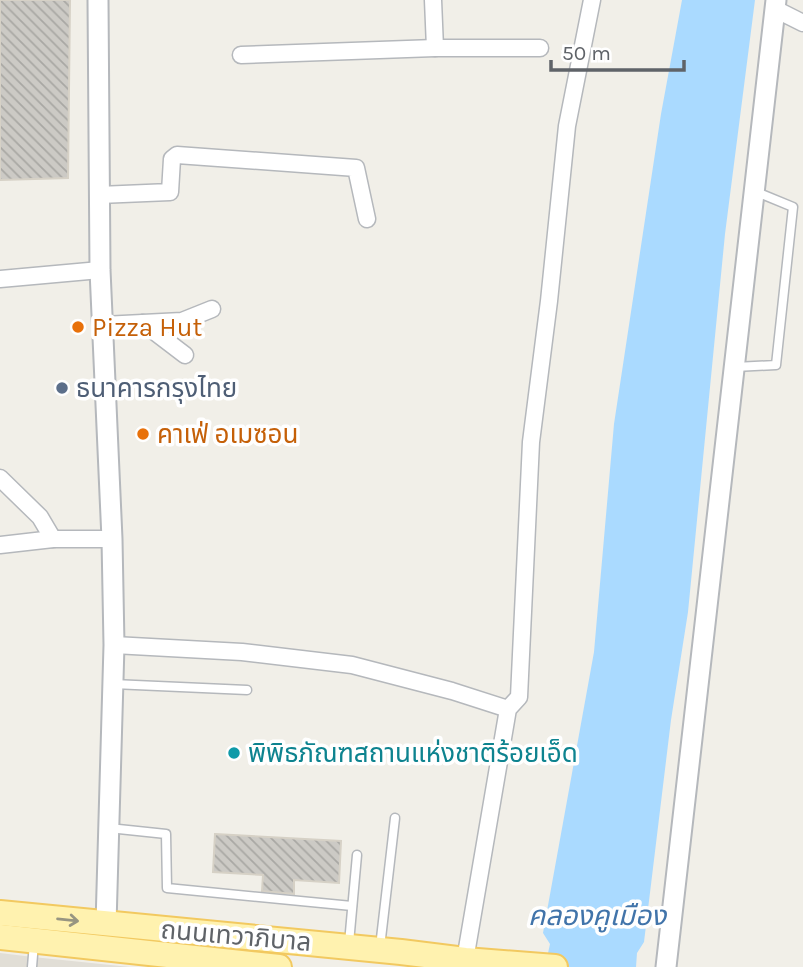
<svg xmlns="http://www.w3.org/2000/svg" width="803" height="967" font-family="Karla,'Noto Sans Thai',sans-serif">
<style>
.education{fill:#e1ded6}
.water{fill:#aadaff}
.building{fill:url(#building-back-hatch);stroke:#d6d1c6;stroke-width:2}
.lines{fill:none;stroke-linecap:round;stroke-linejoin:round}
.service-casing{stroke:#b5b8bc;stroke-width:11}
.minor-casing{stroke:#b5b8bc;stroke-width:19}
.tertiary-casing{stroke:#b5b8bc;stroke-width:23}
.primary-casing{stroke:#f2c960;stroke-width:28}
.service{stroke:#fff;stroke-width:8}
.minor{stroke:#fff;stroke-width:16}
.tertiary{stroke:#fff;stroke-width:19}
.primary{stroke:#fff2af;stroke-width:24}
.oneway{stroke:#979581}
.food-dot{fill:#e8710a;stroke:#fff;stroke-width:2.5}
.service-dot{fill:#5c6f8a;stroke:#fff;stroke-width:2.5}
.culture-dot{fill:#0f9aa8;stroke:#fff;stroke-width:2.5}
.labels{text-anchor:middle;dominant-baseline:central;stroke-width:7;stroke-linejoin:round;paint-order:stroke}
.food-label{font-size:26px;fill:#c56008;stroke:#fff;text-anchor:start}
.service-label{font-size:26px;fill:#4e5e75;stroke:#fff;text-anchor:start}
.culture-label{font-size:26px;fill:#0d838f;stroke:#fff;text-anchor:start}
.street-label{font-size:26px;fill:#5f6368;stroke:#fff}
.water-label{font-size:28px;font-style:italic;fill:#4174aa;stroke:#fff}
</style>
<defs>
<pattern id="building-back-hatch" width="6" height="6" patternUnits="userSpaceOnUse" patternTransform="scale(1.75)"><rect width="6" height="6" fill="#cccac5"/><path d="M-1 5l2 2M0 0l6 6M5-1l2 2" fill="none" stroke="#a9a8a4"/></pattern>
</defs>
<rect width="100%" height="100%" fill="#f1efe8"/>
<path class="education" d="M 0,953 L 33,957 L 130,967 L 0,967 Z"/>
<path class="water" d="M 682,0 L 755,0 L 725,234 L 688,612 L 671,720 L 644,942 L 637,953 L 636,967 L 545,967 L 550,944 L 543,933 L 594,652 L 614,424 L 661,114 Z"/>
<g class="building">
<path d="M 0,0 L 70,0 L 68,178 L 0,180 Z"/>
<path d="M 215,834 L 341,841 L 339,883 L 294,880 L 294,894 L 262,891 L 263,875 L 213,872 Z"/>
</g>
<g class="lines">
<defs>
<g id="service">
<path d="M 735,367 L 776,365 L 793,207 L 754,191"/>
<path d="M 113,684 L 247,690"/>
<path d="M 109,828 L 166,834 L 167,888 L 352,906"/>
<path d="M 349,943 L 357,855"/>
<path d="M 380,947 L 395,818"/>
<path d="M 32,967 L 34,943"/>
</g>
<g id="minor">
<path d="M 433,0 L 435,48"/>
<path d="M 775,9 L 803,23"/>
<path d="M 241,55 L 435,48 L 540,48"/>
<path d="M 99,195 L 170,192 L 172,159 L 177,155 L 356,168 L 367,219"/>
<path d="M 0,279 L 100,270"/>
<path d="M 143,323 L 185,355"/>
<path d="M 103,325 L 182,321 L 212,309"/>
<path d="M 0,478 L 40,517 L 53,539"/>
<path d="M 0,545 L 53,539 L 112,539"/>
<path d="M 114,645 L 242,652 L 352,665 L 452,691 L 508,709"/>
<path d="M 465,960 L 508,709 L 519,697 L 531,442 L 549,301 L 567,126 L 592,0"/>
</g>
<g id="tertiary">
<path d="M 98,0 L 100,270 L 112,539 L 114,645 L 106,924"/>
<path d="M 666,967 L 776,0"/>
</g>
<g id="primary">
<path d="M 0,913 L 401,952 L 465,960 L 555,967"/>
<path d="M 0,937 L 279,967"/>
</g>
</defs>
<use href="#service" class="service-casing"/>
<use href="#minor" class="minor-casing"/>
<use href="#tertiary" class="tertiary-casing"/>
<use href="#primary" class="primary-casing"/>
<use href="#service" class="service"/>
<use href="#minor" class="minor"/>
<use href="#tertiary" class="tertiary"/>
<use href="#primary" class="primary"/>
</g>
<defs><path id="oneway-shaft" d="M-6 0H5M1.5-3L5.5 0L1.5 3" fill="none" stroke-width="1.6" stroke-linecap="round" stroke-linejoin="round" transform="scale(1.75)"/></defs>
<use class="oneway" href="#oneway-shaft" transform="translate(68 920) rotate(6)"/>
<g class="food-dot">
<circle cx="78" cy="327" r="7"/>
<circle cx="143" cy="434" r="7"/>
</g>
<circle class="service-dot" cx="62" cy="388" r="7"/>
<circle class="culture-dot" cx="234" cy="753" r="7"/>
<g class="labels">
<g class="food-label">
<text x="92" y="327">Pizza Hut</text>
<text x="157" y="434">คาเฟ่ อเมซอน</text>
</g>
<g class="service-label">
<text x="76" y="388">ธนาคารกรุงไทย</text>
</g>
<g class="culture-label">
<text x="248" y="753">พิพิธภัณฑสถานแห่งชาติร้อยเอ็ด</text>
</g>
<g class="street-label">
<text transform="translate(236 936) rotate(5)">ถนนเทวาภิบาล</text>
</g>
<g class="water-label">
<text x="597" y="915">คลองคูเมือง</text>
</g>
</g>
<path d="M551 60v10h133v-10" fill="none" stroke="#5f6368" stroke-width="3.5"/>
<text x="562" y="60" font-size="21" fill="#5f6368" stroke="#ffffff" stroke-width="5" paint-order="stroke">50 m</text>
</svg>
